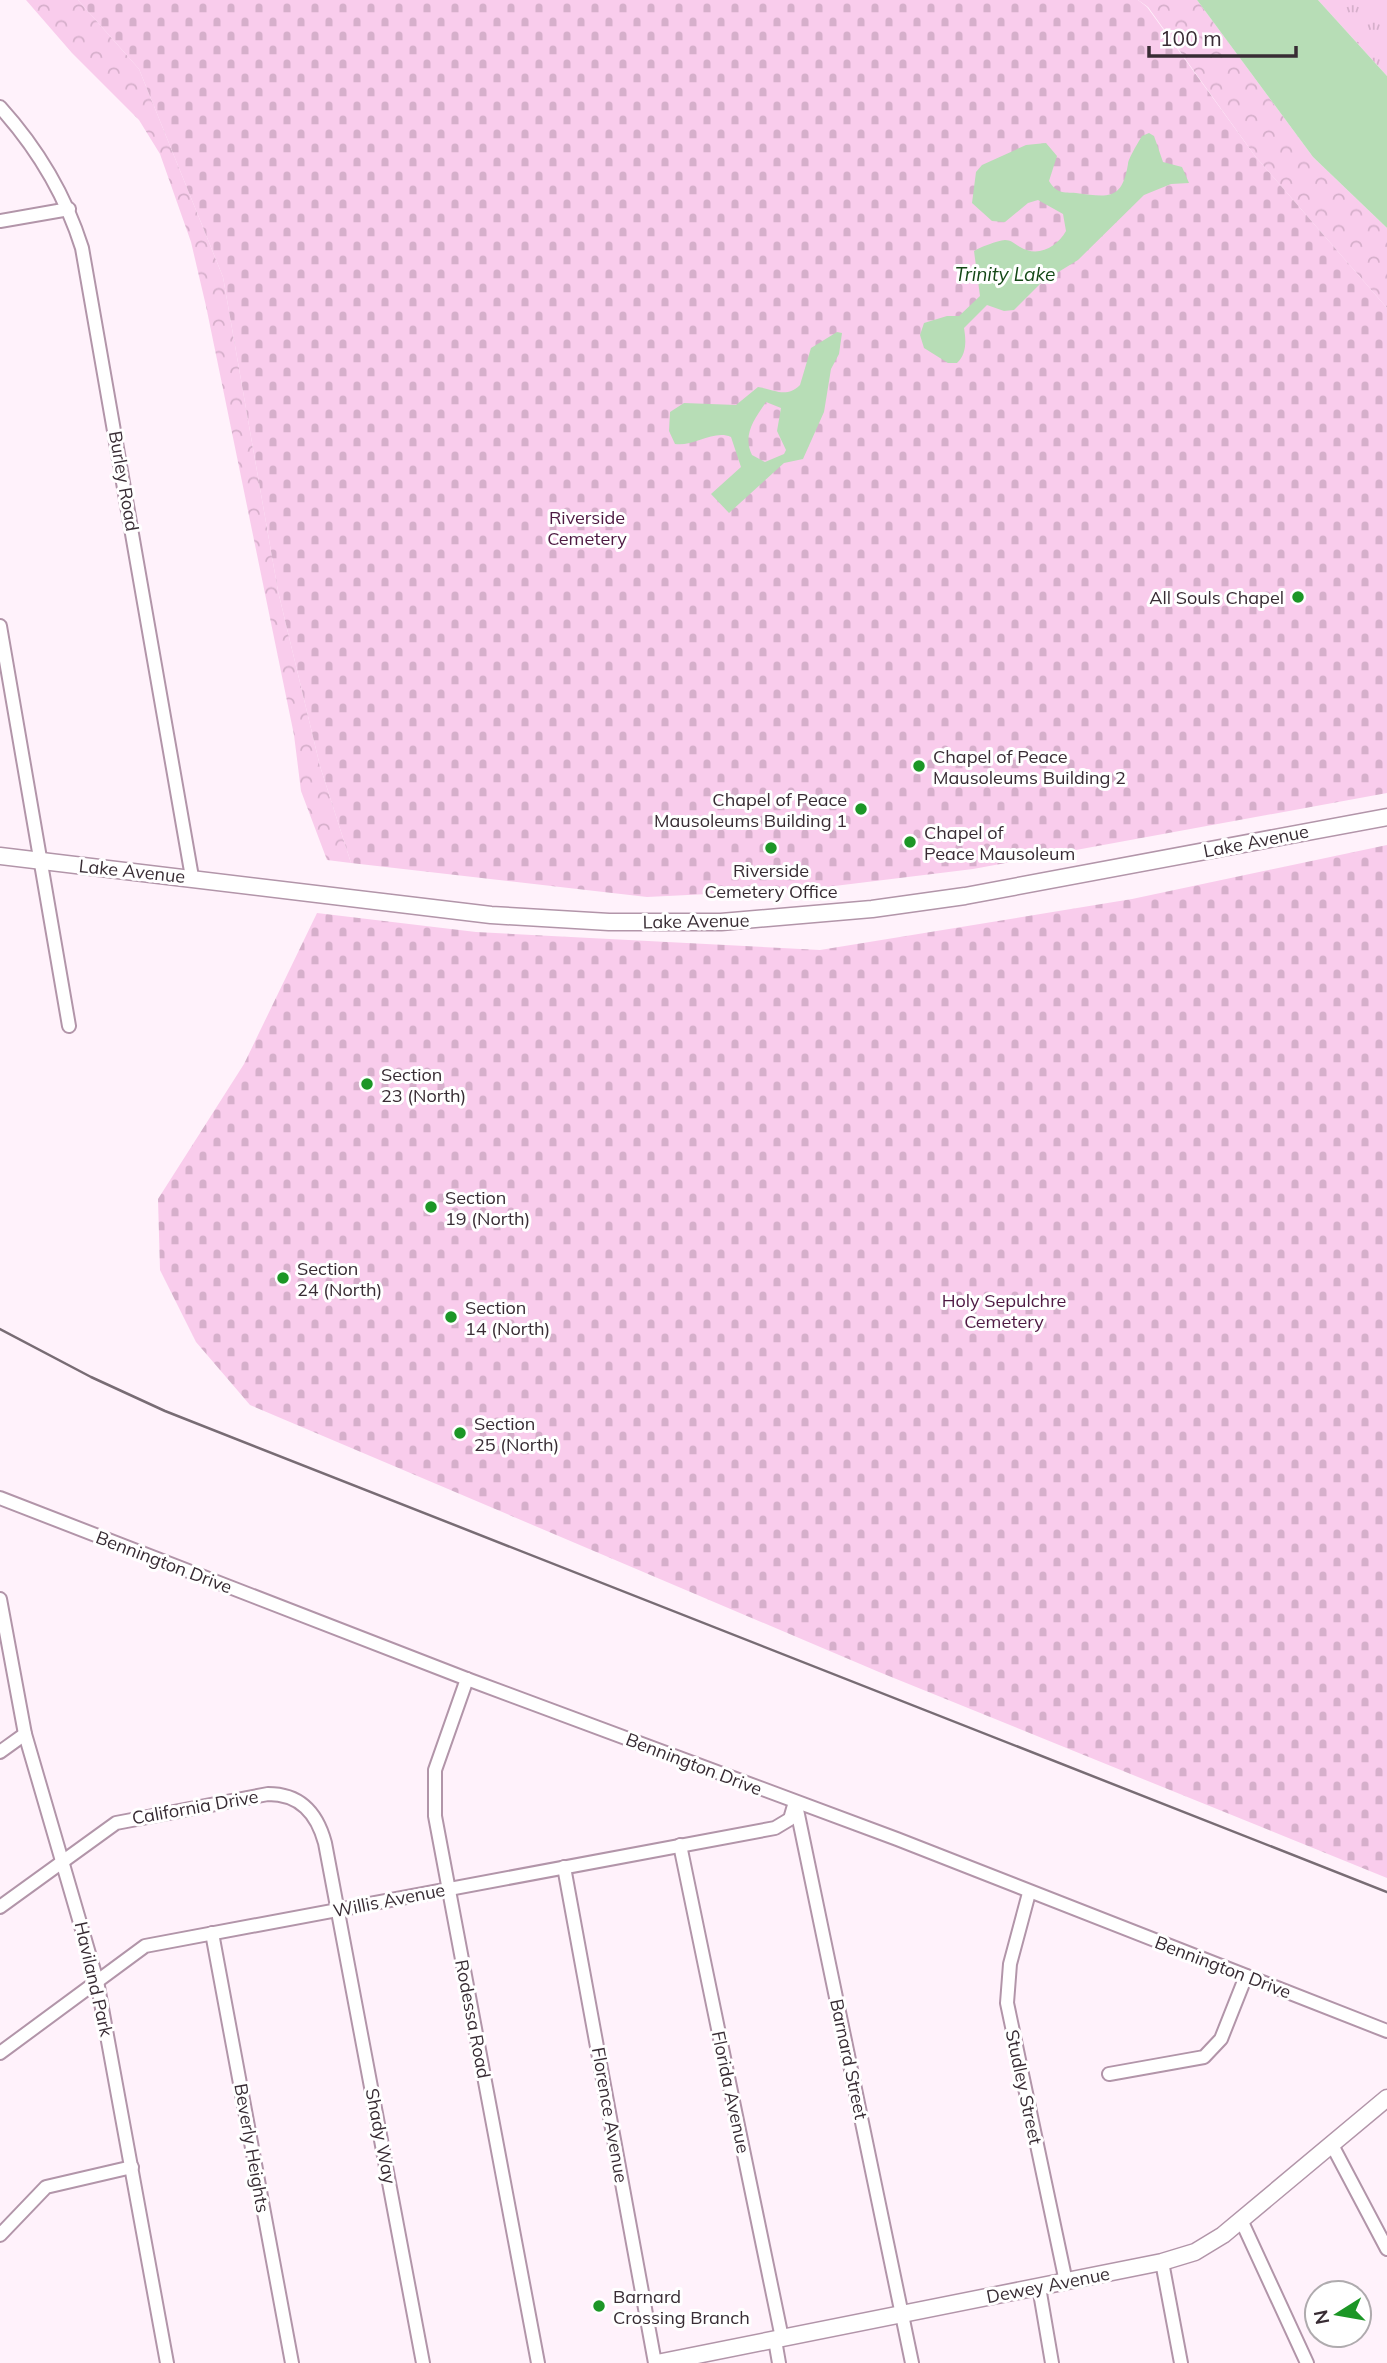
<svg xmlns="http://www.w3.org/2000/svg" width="1387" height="2363" font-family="Mulish,sans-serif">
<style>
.forest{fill:url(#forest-crowns)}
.cemetery{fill:url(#cemetery-stones)}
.park{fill:url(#park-tufts)}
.water{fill:#b7ddb6;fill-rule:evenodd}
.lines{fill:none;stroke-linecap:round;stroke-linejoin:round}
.minor-casing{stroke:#b295a9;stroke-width:16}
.major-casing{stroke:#b295a9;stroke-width:19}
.minor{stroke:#fff;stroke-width:12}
.major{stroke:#fff;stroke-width:16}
.rail{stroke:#786c74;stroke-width:2.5}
.poi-dot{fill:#1c9626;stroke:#fff;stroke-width:2.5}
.labels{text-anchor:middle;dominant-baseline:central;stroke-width:6;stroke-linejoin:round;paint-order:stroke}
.street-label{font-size:18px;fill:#382c34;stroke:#fff}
.park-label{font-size:18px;fill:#4e1943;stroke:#fff}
.poi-label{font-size:18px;fill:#382c34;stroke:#fff;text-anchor:start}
.water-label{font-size:19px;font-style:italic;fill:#144816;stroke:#fff}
</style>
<defs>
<pattern id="forest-crowns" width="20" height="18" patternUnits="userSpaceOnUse" patternTransform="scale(1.75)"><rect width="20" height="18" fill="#f9ccec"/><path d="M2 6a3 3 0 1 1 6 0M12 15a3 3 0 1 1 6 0" fill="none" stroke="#d6afcb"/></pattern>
<pattern id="cemetery-stones" width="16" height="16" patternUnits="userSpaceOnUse" patternTransform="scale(1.75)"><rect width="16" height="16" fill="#f9ccec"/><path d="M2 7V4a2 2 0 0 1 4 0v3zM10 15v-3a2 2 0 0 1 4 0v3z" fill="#d6afcb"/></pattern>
<pattern id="park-tufts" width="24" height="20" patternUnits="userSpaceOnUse" patternTransform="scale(1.75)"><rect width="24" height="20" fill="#f9ccec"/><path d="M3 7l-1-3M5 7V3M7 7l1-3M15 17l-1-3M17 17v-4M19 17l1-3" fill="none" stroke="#d6afcb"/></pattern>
</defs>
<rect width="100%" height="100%" fill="#fff2fb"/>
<g class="forest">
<path d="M 26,0 L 78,0 L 139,69 L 223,277 L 278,591 L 320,766 L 351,863 L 327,860 L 301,791 L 294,735 L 206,306 L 191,242 L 160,154 L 139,120 L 72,53 Z"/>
<path d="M 1138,0 L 1197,0 L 1313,157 L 1387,228 L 1387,308 L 1255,156 L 1148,7 Z"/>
</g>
<g class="cemetery">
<path d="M 78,0 L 1138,0 L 1147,7 L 1255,156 L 1387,308 L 1387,793 L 973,869 L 810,889 L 647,897 L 351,863 L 320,766 L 278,591 L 223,277 L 139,69 Z"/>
<path d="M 1387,845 L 1387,1878 L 879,1672 L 250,1405 L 196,1342 L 160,1270 L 158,1199 L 244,1064 L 317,913 L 476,932 L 820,950 L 1132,899 Z"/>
</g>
<path class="park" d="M 1318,0 L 1387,0 L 1387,76 Z"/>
<g class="water">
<path d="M 1197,0 L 1318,0 L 1387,76 L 1387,228 L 1313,157 Z"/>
<path d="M 1149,133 L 1154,136 L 1163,162 L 1182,167 L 1189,183 L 1171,184 L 1144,195 L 1078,260 L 1042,282 L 1014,310 L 1004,311 L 987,305 L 964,328 C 966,340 967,354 957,363 L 948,363 L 924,348 L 920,335 L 924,323 L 947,316 L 959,316 L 980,296 L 974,251 C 980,247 997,241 1005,240 C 1011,240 1015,244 1020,247 C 1038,258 1057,247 1066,231 L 1063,214 L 1038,200 L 1028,203 L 1005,222 L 992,221 L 972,203 L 976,172 L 982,165 L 1026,145 L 1046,143 L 1057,156 L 1049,181 C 1057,194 1063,192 1076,193 C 1108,197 1122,201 1128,164 C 1128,159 1139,141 1142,136 Z"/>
<path d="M 837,332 L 842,333 L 839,354 L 831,369 L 824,412 L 803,459 L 784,463 L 729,513 L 711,494 L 741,467 L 731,437 C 714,429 693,447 675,444 L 669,431 L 670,412 L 684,403 L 736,405 L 758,387 C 774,389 786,399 800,385 L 811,348 ZM 766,402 L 781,408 L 777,431 L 786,450 L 784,454 L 765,462 L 752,455 C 742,434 755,419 766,402 Z"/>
</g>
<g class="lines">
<defs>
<g id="minor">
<path d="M 0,107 C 38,149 65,194 82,248 L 192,877"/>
<path d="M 0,221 L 69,209"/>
<path d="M 0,626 L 69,1026"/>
<path d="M 0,1498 L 467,1679 L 897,1839 L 1387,2031"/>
<path d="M 0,1599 L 25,1734 L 97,1981 L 167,2363"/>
<path d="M 467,1679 L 435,1770 L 435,1816 L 538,2363"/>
<path d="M 0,1752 L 25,1734"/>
<path d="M 796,1805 L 912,2363"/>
<path d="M 680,1845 L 782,2338"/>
<path d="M 564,1867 L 655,2363"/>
<path d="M 1029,1893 L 1010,1964 L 1007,2003 L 1066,2282"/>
<path d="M 0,1907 L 116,1823 L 268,1794 C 300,1794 317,1813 325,1843 L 423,2363"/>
<path d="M 212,1933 L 292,2363"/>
<path d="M 0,2053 L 145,1946 L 775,1828 L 790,1819 L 795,1802"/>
<path d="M 1109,2074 L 1204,2057 L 1221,2039 L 1246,1976"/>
<path d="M 1332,2145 L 1387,2249"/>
<path d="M 1242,2222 L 1307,2363"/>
<path d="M 0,2235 L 46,2187 L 132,2167"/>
<path d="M 1162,2262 L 1181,2363"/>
<path d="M 1039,2287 L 1052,2363"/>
<path d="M 775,2340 L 779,2363"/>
</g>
<g id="major">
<path d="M 0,856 L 491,915 L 609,922 L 721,922 L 872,909 L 965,896 L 1387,817"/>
<path d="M 657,2363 L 1162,2262 L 1195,2252 L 1223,2235 L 1387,2098"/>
</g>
</defs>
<use href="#minor" class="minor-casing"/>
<use href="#major" class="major-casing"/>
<use href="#minor" class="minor"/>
<use href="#major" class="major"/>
<path class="rail" d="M 0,1329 L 91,1377 L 165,1411 L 1387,1892"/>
</g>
<g class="poi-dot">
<circle cx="1298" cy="597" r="7"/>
<circle cx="919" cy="766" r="7"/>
<circle cx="861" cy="809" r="7"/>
<circle cx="910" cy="842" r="7"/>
<circle cx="771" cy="848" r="7"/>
<circle cx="367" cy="1084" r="7"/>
<circle cx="431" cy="1207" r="7"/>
<circle cx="283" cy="1278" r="7"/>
<circle cx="451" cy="1317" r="7"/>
<circle cx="460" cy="1433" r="7"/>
<circle cx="599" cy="2306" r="7"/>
</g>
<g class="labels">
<g class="street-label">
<text transform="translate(124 481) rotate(80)">Burley Road</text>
<text transform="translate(1256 841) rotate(-11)">Lake Avenue</text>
<text transform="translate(132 871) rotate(6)">Lake Avenue</text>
<text transform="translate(696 921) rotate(-1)">Lake Avenue</text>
<text transform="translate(164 1562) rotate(21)">Bennington Drive</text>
<text transform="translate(694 1764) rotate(21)">Bennington Drive</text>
<text transform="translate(195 1807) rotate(-10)">California Drive</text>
<text transform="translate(389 1900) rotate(-11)">Willis Avenue</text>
<text transform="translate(1223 1967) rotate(21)">Bennington Drive</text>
<text transform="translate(94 1979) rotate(77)">Haviland Park</text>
<text transform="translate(473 2019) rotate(79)">Rodessa Road</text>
<text transform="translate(849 2059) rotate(78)">Barnard Street</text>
<text transform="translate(1024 2087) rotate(78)">Studley Street</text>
<text transform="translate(731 2092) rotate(78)">Florida Avenue</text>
<text transform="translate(610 2115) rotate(80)">Florence Avenue</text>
<text transform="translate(381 2136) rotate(79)">Shady Way</text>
<text transform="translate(252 2148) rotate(80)">Beverly Heights</text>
<text transform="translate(1048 2285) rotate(-11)">Dewey Avenue</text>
</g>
<g class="park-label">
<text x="587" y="517">Riverside<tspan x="587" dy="21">Cemetery</tspan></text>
<text x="1004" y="1300">Holy Sepulchre<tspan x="1004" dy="21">Cemetery</tspan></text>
</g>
<g class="poi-label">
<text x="1284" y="597" text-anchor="end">All Souls Chapel</text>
<text x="933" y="756">Chapel of Peace<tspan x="933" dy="21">Mausoleums Building 2</tspan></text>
<text x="847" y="799" text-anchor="end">Chapel of Peace<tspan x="847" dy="21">Mausoleums Building 1</tspan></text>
<text x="924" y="832">Chapel of<tspan x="924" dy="21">Peace Mausoleum</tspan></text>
<text x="771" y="870" text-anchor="middle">Riverside<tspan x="771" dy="21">Cemetery Office</tspan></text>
<text x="381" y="1074">Section<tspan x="381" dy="21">23 (North)</tspan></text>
<text x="445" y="1197">Section<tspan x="445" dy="21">19 (North)</tspan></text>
<text x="297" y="1268">Section<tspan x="297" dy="21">24 (North)</tspan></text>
<text x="465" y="1307">Section<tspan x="465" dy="21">14 (North)</tspan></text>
<text x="474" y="1423">Section<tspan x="474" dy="21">25 (North)</tspan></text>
<text x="613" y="2296">Barnard<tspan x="613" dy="21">Crossing Branch</tspan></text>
</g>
<g class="water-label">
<text x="1005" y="274">Trinity Lake</text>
</g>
</g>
<g transform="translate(1338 2314) rotate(259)"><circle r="33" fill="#ffffff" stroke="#afabae" stroke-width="2"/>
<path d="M0-5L12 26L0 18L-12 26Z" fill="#1c9626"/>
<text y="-10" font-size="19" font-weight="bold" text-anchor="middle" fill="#382c34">N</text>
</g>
<path d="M1149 46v10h147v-10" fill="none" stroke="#382c34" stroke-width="3.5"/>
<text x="1160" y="46" font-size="21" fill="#382c34" stroke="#ffffff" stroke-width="5" paint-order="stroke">100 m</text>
</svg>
